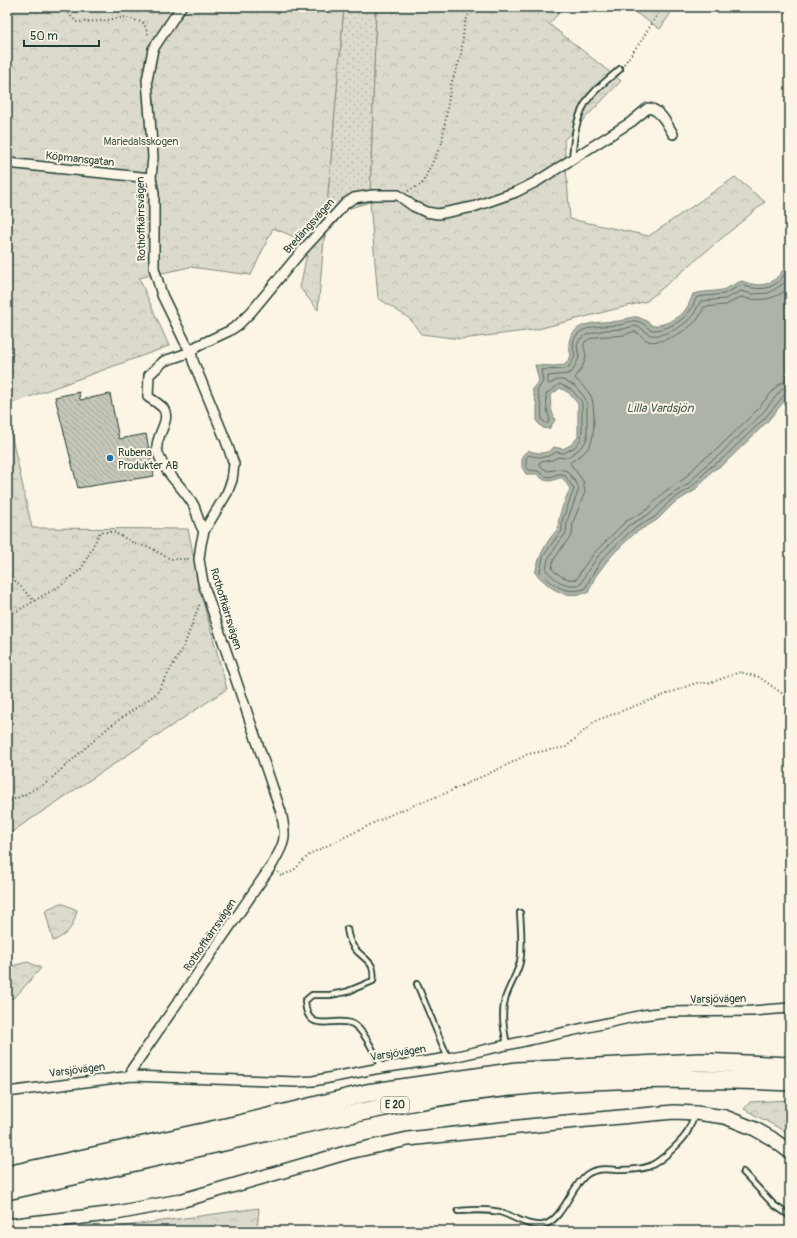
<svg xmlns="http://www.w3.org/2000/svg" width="797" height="1238" font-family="Pangolin,sans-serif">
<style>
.grass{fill:url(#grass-dots);stroke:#7e8c80}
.forest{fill:url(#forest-crowns);stroke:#7e8c80}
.water{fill:#aeb3a7;stroke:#758479}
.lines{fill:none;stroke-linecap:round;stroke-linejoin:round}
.shore{stroke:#586c62;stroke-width:1}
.building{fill:url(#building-back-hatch);stroke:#1f3d34}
.lane-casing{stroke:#1f3d34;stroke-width:8}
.street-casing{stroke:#1f3d34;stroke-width:12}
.secondary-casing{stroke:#1f3d34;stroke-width:16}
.highway-casing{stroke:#1f3d34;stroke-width:20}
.path{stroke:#1f3d34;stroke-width:2;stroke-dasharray:1 3;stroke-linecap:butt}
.lane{stroke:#fcf5e5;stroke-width:4.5}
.street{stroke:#fcf5e5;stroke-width:9}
.secondary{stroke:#fcf5e5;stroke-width:13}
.highway{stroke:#fcf5e5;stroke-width:17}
.poi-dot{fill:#1f6fb2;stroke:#fcf5e5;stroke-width:1.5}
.labels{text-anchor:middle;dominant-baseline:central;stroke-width:4;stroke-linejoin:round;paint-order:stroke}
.shield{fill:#fcf5e5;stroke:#617469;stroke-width:1}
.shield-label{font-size:10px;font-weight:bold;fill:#1f3d34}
.park-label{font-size:11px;fill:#455c52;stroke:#fcf5e5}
.street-label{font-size:11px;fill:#1f3d34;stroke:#fcf5e5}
.poi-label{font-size:11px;fill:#1f3d34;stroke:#fcf5e5;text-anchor:start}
.water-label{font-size:12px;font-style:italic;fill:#435a51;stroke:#fcf5e5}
</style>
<defs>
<pattern id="grass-dots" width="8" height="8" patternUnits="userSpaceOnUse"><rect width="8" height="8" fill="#dcdacc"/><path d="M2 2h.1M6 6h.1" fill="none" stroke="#bcbcb0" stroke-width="1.8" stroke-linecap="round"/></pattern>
<pattern id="forest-crowns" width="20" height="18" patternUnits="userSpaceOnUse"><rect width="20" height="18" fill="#dcdacc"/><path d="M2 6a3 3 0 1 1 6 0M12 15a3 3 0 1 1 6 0" fill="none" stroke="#bcbcb0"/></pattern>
<pattern id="building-back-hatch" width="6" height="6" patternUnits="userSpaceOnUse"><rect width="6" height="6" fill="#c5c7b9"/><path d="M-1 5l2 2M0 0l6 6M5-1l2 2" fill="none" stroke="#9fa397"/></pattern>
</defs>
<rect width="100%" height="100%" fill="#fcf5e5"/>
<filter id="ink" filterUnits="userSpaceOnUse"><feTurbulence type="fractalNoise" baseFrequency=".025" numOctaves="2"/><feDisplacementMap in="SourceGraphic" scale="8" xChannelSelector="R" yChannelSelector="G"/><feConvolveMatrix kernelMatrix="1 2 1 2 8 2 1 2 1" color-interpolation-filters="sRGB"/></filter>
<g filter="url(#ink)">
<path class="grass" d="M 344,7 L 376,7 L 370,202 L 347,209 L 324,238 Z"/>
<g class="forest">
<path d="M 7,7 L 344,7 L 318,310 L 300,288 L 309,243 L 273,228 L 251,275 L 190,267 L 139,278 L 169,346 L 7,405 Z"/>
<path d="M 376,7 L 564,7 L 549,24 L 621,81 L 564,140 L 570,219 L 649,236 L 735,177 L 765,202 L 647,301 L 534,330 L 461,339 L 421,334 L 410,319 L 378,298 L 370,202 Z"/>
<path d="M 627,7 L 675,7 L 660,29 Z"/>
<path d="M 7,415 L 32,528 L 188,529 L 204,605 L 227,689 L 7,835 Z"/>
<path d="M 61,903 L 77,910 C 73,927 69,934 53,941 L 45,910 Z"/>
<path d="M 28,962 L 41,968 L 17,995 L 7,1002 L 7,967 Z"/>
<path d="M 790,1100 L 790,1134 L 744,1109 L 750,1102 Z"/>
<path d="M 259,1208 L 257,1231 L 88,1231 Z"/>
</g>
<path class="water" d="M 783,270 L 790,270 L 790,394 L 767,422 L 724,464 L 712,471 L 694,491 L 674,503 L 657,520 L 635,533 L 617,550 L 607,561 L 595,577 L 588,593 C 561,598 554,591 535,573 C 540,554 545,543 558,529 C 558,515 564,502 570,489 L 563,478 L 559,478 L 551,481 L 544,480 L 537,474 L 526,474 L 522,467 L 522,456 L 528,450 C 537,454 547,455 554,447 L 563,449 L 572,444 L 578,437 L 578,404 L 569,393 L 560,388 L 550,396 L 551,409 L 555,420 L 549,429 L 543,428 L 537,422 L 537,406 L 532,389 L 539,381 L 535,365 L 554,366 L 565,365 L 571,356 C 569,348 567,341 573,333 C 581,321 607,322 619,321 C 625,320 631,316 637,317 C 644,319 648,322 653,326 C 664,325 680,319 686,309 C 689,305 691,299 693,294 C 703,291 712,292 722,290 C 726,289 736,283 742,281 C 760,288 772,286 783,270 Z"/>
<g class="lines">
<g class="shore">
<path d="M 790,274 L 785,274 C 773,291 760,291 741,285 L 724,294 L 697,297 C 694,302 692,308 689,312 C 682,322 664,331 651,330 C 646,327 642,321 635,321 C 630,320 625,324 620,325 C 608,326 583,325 576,336 C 571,343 574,349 575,357 L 568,368 L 565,369 L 541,370 L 543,381 L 537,391 L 541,405 L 542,420 L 547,424 L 550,420 L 547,409 L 546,394 L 560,384 L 572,390 L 582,402 L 582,429 L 581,439 L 575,447 L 564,453 L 556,452 C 549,458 538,458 529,455 L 526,458 L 526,466 L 529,470 L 538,471 L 545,476 L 550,477 L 558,474 L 564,474 L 574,489 L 562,521 L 562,531 L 555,539 L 543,557 L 540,572 C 554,586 564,594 585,589 L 592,575 L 603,558 L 632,530 L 655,517 L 671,500 L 691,488 L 709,468 L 721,460 L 764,419 L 786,393 L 790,392"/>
<path d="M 790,279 L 769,293 L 752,294 L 741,291 L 725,299 L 701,301 C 698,305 696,311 693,315 C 684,327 664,337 650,335 L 641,328 L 635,326 L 623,329 L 605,330 L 588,334 L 580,339 L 577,345 L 579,358 L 572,372 L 567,374 L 548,376 L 548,383 L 549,384 L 557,380 L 563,380 L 575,386 L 585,398 L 587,404 L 587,438 L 585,443 L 578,450 L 568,457 L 564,458 L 558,457 L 552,460 L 540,462 L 539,464 L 539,466 L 548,471 L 559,469 L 567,471 L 577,484 L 579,489 L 567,521 L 566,533 L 559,542 L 548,559 L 546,570 C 556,581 566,588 581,584 L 587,572 L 599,555 L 628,526 L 651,513 L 668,497 L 688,484 L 706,465 L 718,456 L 760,416 L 782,389 L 790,387"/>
<path d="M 790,286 C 777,300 759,302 741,297 L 726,305 L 704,307 C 702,311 700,316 697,320 C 688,330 663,345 648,341 C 643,339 641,334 636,332 C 632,331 628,334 624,335 C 614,337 593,334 585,342 C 582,345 586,352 586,356 C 585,364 579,372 575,378 C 580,384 587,389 591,396 C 595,404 595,438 590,445 C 585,454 577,457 570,463 L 583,481 L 585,492 L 573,522 L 572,535 L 563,546 L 553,561 L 552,569 C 560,576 567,581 577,579 L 582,569 L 595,552 L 625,522 L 648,509 L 664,492 L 684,479 L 702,460 L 714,452 L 755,412 L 778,385 L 783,382 L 790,381"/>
</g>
</g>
<path class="building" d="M 79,392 L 80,400 L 110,394 L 119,439 L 146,434 L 154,476 L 78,488 L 55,397 Z"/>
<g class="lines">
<defs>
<g id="lane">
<path d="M 572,158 C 574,140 575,121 585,104 C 593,90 608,80 620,69"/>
<path d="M 347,929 C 348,936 350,943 355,949 C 366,961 376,962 373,981 L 346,992 L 330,995 L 312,995 L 305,1001 C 307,1037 335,1015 353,1024 C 365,1031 375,1055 382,1067"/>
<path d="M 417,984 L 448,1058"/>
<path d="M 507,1045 C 504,1030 501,1014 505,999 C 509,986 517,975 520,962 C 523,946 521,929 520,913"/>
<path d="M 743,1172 L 774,1205 L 790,1216"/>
<path d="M 458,1211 C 473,1210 486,1209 500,1212 C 516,1217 527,1227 543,1225 C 562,1221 571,1187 586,1175 C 595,1168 606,1169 617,1170 C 627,1170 641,1170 650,1166 C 661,1161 678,1145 685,1136 C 689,1130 692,1121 695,1114"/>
</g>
<g id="street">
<path d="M 7,163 L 151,178"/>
<path d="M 204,531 C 198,523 198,515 194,506 C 183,486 162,472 157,449 C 155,436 172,420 163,408 C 159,404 153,400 148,397 L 149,375 L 164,361 L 191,352 L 197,346 L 229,331 L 238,325 L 252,311 L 300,253 L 346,203 L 354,198 L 373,195 L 398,195 L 413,206 L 426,212 L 438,214 L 473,207 L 516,192 L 536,182 L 631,122 L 648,108 C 660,109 667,124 673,134"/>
<path d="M 132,1076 L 132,1069 L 272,865 C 285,843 287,838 281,812 L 203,583 L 199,559 L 201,544 L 204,531 L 227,493 L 232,480 L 234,464 L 226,441 L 193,361 L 191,352 L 185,342 L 162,295 L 154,268 L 154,193 L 151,178 L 153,157 L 147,80 L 153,49 L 181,7"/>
<path d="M 7,1092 L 132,1076 L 296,1082 L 313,1081 L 375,1069 L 448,1058 L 643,1015 L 665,1012 L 752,1011 L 790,1008"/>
</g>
<path id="secondary" d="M 7,1226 L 116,1213 L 180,1201 L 349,1152 L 408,1139 L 556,1123 L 674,1112 L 696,1113 L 725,1117 L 755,1129 L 771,1138 L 790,1152"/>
<g id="highway">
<path d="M 7,1175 L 244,1123 L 367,1093 L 517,1071 L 700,1062 L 790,1066"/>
<path d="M 7,1191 C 94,1171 181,1152 268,1132 C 355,1113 442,1093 531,1085 C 617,1077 703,1078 790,1082"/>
</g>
</defs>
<use href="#lane" class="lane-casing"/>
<use href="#street" class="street-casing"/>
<use href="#secondary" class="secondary-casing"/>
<use href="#highway" class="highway-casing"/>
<g class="path">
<path d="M 63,7 L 76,22 L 102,21 L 125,17 L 144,23 L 149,37"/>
<path d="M 624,64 L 641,41 L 662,7"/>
<path d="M 408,191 L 422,184 L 442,143 L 451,84 L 461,56 L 464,25 L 472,7"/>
<path d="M 7,572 L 34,601"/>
<path d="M 7,617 L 63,584 L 82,568 L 100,532 L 114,532 L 135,544 L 151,548 L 170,559 L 191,559"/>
<path d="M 7,803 L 45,784 L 109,727 L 157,693 L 184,646 L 200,603"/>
<path d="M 278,872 L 281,876 L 294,870 L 310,854 L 394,813 L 446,793 L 503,767 L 528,754 L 566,747 L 595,721 L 696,683 L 710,683 L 740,672 L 759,677 L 790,699"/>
</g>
<use href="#lane" class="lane"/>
<use href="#street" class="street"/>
<use href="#secondary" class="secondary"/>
<use href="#highway" class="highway"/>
</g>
</g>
<circle class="poi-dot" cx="110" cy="458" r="4"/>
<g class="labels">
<rect class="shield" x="381" y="1097" width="28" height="16" rx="3"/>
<g class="shield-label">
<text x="395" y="1105">E 20</text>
</g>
<g class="park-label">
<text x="141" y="141">Mariedalsskogen</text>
</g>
<g class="street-label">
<text transform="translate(80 159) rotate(6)">Köpmansgatan</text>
<text transform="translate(141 219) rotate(-91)">Rothoffkärrsvägen</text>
<text transform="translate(309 226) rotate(-48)">Bredängsvägen</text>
<text transform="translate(226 609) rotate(73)">Rothoffkärrsvägen</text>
<text transform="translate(210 935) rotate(-56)">Rothoffkärrsvägen</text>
<text transform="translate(718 999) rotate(-1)">Varsjövägen</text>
<text transform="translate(398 1053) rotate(-9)">Varsjövägen</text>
<text transform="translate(77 1070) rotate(-7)">Varsjövägen</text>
</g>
<g class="poi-label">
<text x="118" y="452">Rubena<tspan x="118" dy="13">Produkter AB</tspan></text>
</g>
<g class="water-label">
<text x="660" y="408">Lilla Vardsjön</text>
</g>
</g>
<rect width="797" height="1238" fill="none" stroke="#fcf5e5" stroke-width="24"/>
<rect x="12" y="12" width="773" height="1214" fill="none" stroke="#1f3d34" stroke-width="1.5" filter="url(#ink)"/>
<path d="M24 40v6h75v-6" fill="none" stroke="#1f3d34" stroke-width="2"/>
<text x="30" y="40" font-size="12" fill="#1f3d34" stroke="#fcf5e5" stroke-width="3" paint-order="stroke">50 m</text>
</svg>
